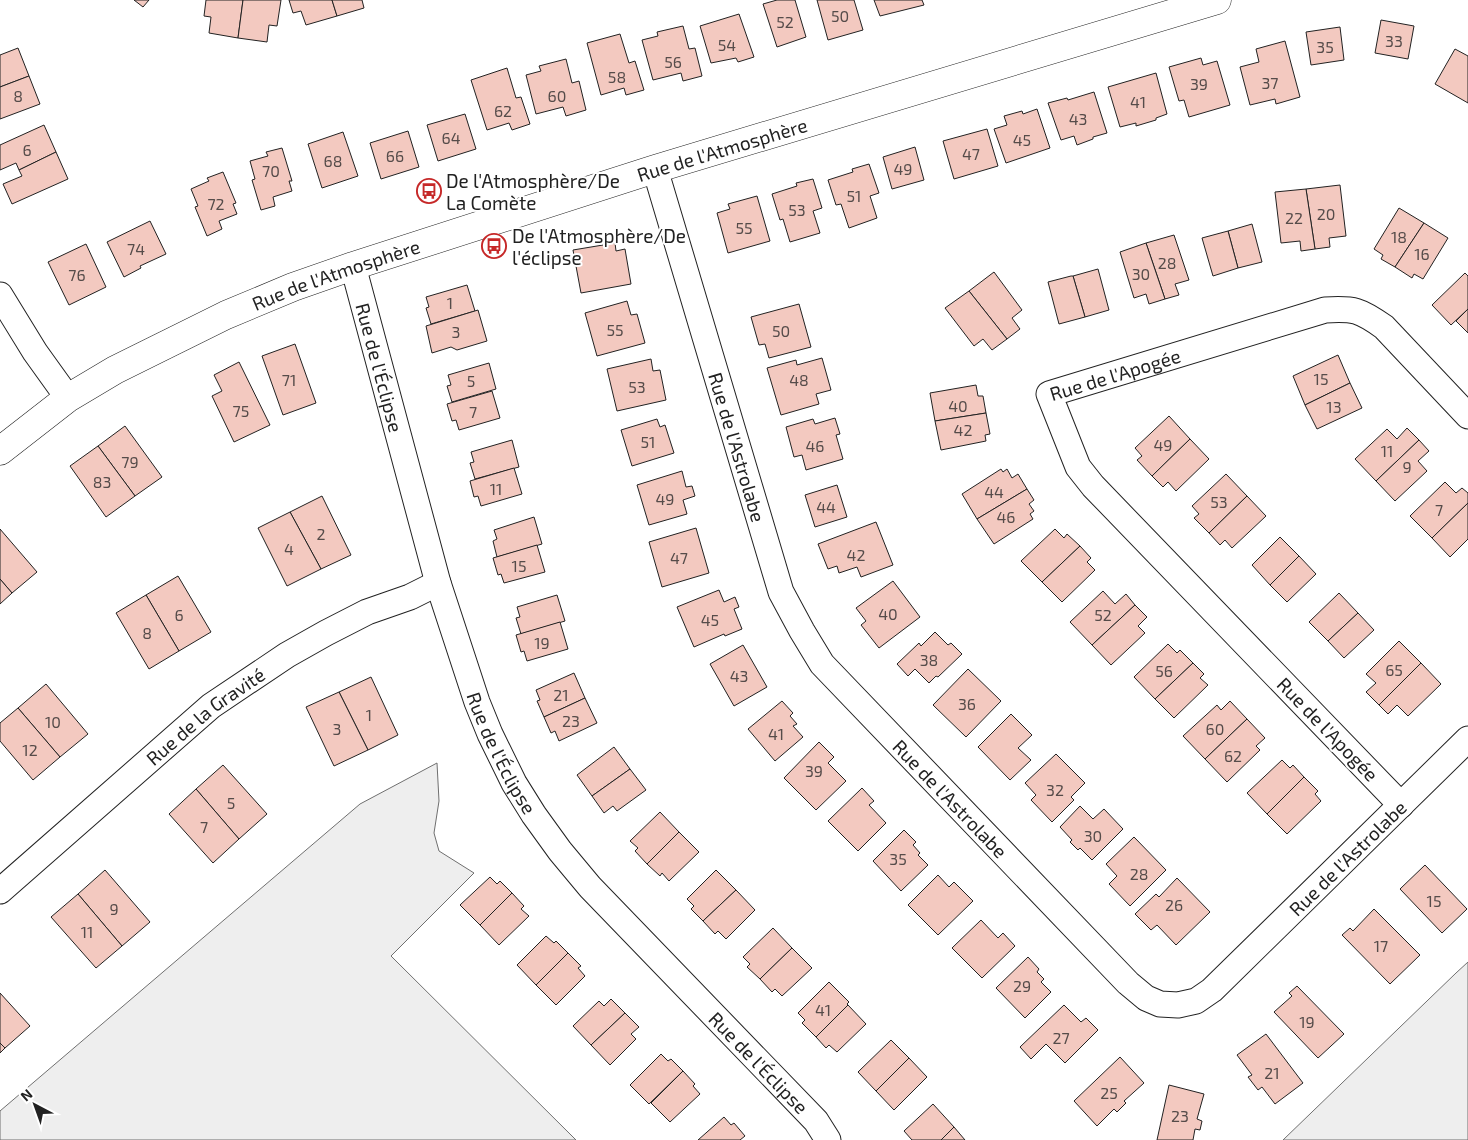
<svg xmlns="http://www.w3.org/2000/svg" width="1468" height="1140" font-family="'Exo 2',sans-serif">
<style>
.green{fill:#eee;stroke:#6f6f6f}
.building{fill:#f3c9c0;stroke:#222}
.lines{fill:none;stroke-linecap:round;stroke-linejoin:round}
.minor-casing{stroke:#222;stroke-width:27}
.tertiary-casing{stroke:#222;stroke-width:29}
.minor{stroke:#fff;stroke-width:25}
.tertiary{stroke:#fff;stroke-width:28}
.labels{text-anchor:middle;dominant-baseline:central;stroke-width:4;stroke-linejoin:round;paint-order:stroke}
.number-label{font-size:16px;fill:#564c4a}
.street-label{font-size:19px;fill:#222;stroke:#fff}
.poi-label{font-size:19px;fill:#222;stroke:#fff;text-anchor:start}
</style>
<rect width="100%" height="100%" fill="#fff"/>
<g class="green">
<path d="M 437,763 L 439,801 L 434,833 L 439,851 L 474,873 L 391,956 L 576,1140 L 0,1140 L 0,1111 L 360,804 Z"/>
<path d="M 1468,962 L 1468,1140 L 1283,1140 L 1456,973 Z"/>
</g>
<g class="building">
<path d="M 134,0 L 149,0 L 143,7 Z"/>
<path d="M 206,0 L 243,0 L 238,38 L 209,33 L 211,17 L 204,16 Z"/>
<path d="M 243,0 L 281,0 L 277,26 L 269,25 L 267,42 L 238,38 Z"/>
<path d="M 289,0 L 332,0 L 337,16 L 306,25 L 301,11 L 293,13 Z"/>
<path d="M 332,0 L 362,0 L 364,8 L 337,16 Z"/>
<path d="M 777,0 L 795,0 L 806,37 L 777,47 L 763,4 Z"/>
<path d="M 817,0 L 854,0 L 863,30 L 828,40 Z"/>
<path d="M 874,0 L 922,0 L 924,5 L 880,16 Z"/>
<path d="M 739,14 L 754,57 L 738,62 L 736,58 L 711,63 L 700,26 Z"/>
<path d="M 1381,20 L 1414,26 L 1408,59 L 1375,53 Z"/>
<path d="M 683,26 L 689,49 L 695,48 L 702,76 L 683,81 L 681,73 L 653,80 L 642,40 L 658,36 L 657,32 Z"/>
<path d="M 1340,27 L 1344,60 L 1311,65 L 1306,32 Z"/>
<path d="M 620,34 L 629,63 L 635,61 L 644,90 L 626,95 L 624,88 L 601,95 L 587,43 Z"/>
<path d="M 1285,41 L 1300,97 L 1276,104 L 1275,99 L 1250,105 L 1240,67 L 1259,62 L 1256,49 Z"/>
<path d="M 18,48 L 29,76 L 0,87 L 0,55 Z"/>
<path d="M 1455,49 L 1468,56 L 1468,103 L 1435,84 Z"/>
<path d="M 1201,58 L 1203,65 L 1217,61 L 1230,105 L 1189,117 L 1184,100 L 1179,101 L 1169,67 Z"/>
<path d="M 566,59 L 572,83 L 579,81 L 586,110 L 566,116 L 563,107 L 536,114 L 526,75 L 541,71 L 539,66 Z"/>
<path d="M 507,68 L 516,98 L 521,97 L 530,124 L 512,130 L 509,123 L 487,130 L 471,80 Z"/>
<path d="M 1156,73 L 1167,114 L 1156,118 L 1156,120 L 1136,126 L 1136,123 L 1120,127 L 1108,87 Z"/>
<path d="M 29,76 L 40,104 L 0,119 L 0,87 Z"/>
<path d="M 1094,92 L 1107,133 L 1093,137 L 1093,139 L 1077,145 L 1074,136 L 1061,140 L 1048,103 L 1067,98 L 1068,100 Z"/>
<path d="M 1037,109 L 1050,148 L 1006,163 L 994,129 L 1007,125 L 1004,116 L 1022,111 L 1023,114 Z"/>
<path d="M 465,114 L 476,149 L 438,161 L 427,125 Z"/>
<path d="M 44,125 L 56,152 L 19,170 L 16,163 L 0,170 L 0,145 Z"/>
<path d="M 987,129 L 998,166 L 954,179 L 943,141 Z"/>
<path d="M 408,131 L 419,167 L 381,179 L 370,143 Z"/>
<path d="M 343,132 L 358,176 L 322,188 L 308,144 Z"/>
<path d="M 915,147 L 924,180 L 892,189 L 883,157 Z"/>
<path d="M 282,148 L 292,181 L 289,181 L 292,191 L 273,197 L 275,206 L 261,210 L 252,180 L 255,179 L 250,161 L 268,156 L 266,152 Z"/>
<path d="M 56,152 L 68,179 L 12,204 L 3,184 L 22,176 L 19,170 Z"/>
<path d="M 869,164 L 879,193 L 870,196 L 877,218 L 849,228 L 841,204 L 836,205 L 828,180 L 853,172 L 852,169 Z"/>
<path d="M 223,172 L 236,203 L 233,204 L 237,214 L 219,221 L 222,229 L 207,236 L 195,207 L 198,206 L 191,189 L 209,181 L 207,178 Z"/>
<path d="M 813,179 L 822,208 L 813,211 L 820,233 L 790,242 L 783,219 L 780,220 L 772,194 L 797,186 L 796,183 Z"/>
<path d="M 1340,185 L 1346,236 L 1329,238 L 1330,247 L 1315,249 L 1306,189 Z"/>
<path d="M 1306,189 L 1315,249 L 1301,251 L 1300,241 L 1281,243 L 1275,192 Z"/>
<path d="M 757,196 L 770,241 L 728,253 L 717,213 L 730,209 L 728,204 Z"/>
<path d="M 1399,208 L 1424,223 L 1395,267 L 1381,259 L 1383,255 L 1374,249 Z"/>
<path d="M 150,221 L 166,254 L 140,266 L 141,268 L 124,277 L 107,242 Z"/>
<path d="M 1424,223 L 1448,238 L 1423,279 L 1414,274 L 1412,278 L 1395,267 Z"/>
<path d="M 1252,224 L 1262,262 L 1238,268 L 1228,231 Z"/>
<path d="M 1228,231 L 1238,268 L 1213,276 L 1202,238 Z"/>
<path d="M 1174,235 L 1189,280 L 1175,284 L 1179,295 L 1165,299 L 1146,243 Z"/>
<path d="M 615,243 L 616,251 L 625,249 L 631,284 L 581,293 L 573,250 Z"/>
<path d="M 1146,243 L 1165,299 L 1149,304 L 1146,294 L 1134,298 L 1120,252 Z"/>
<path d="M 86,244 L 106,287 L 69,305 L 48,262 Z"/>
<path d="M 1098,269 L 1109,310 L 1085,317 L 1073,276 Z"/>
<path d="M 994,272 L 1022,310 L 1012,318 L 1020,329 L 1007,339 L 969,291 Z"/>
<path d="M 1465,273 L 1468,276 L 1468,309 L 1451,325 L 1432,305 Z"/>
<path d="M 1071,276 L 1073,276 L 1085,317 L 1059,324 L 1048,282 Z"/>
<path d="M 467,285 L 475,311 L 431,324 L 426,308 L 429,307 L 426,297 Z"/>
<path d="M 969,291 L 1007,339 L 992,350 L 983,339 L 974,346 L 945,308 Z"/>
<path d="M 627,301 L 631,315 L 637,314 L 645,343 L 597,356 L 585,313 Z"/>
<path d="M 799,304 L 811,347 L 769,358 L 765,344 L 759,345 L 751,317 Z"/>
<path d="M 1468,309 L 1468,333 L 1456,321 Z"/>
<path d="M 478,310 L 487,341 L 457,350 L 451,347 L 432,353 L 426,326 Z"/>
<path d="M 295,344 L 316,403 L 283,415 L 262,356 Z"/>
<path d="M 1338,355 L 1350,383 L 1305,405 L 1293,376 Z"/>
<path d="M 822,358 L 831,390 L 816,394 L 819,404 L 781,415 L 767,368 L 796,360 L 797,365 Z"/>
<path d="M 651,359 L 653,371 L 660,370 L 666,400 L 617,411 L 607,369 Z"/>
<path d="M 239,362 L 270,425 L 234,442 L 212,396 L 222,391 L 214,375 Z"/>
<path d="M 489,363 L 496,389 L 452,402 L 447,386 L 451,385 L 448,375 Z"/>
<path d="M 1350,383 L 1362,408 L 1317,429 L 1305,405 Z"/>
<path d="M 976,385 L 978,396 L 983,396 L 986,413 L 935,421 L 930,393 Z"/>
<path d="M 492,391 L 500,418 L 459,430 L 456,420 L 452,421 L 447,404 Z"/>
<path d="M 986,413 L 990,434 L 985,435 L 986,441 L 941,450 L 935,421 Z"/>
<path d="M 1169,416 L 1190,439 L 1152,476 L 1137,460 L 1142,456 L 1135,448 Z"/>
<path d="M 835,418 L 840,434 L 836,435 L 843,459 L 806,470 L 802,455 L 794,457 L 786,427 L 813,419 L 815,424 Z"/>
<path d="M 657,419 L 660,427 L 665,425 L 674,453 L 632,466 L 621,430 Z"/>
<path d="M 125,426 L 162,477 L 135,496 L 98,446 Z"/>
<path d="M 1407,428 L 1419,440 L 1376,481 L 1355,459 L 1387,429 L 1397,439 Z"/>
<path d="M 1190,439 L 1209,459 L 1176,491 L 1168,482 L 1163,487 L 1152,476 Z"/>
<path d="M 512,440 L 519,467 L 475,479 L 470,463 L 474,462 L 471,452 Z"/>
<path d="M 1419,440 L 1429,451 L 1418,461 L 1427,471 L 1395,501 L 1376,481 Z"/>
<path d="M 98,446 L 135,496 L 106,517 L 70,466 Z"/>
<path d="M 514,468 L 522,494 L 481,506 L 478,496 L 474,497 L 470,481 Z"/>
<path d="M 1001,469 L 1003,472 L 1007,469 L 1012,478 L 1018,474 L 1027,489 L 977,519 L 962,494 Z"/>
<path d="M 682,471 L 686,487 L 692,486 L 695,496 L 683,500 L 687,514 L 649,525 L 637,485 Z"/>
<path d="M 1226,474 L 1247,496 L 1209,533 L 1194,518 L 1199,514 L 1192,506 Z"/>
<path d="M 1445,482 L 1456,493 L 1462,488 L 1468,493 L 1468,503 L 1432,538 L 1410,516 Z"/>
<path d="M 837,485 L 847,517 L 815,527 L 805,495 Z"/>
<path d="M 1027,489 L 1034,500 L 1029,504 L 1034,511 L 1030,514 L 1033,519 L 994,544 L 977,519 Z"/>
<path d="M 322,496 L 351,555 L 321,569 L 290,512 Z"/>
<path d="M 1247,496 L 1266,516 L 1232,548 L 1225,540 L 1220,545 L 1209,533 Z"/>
<path d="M 1468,503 L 1468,539 L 1450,557 L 1432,538 Z"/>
<path d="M 290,512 L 321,569 L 287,586 L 258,528 Z"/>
<path d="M 534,517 L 542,544 L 497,557 L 493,541 L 497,539 L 494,530 Z"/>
<path d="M 876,522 L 893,565 L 861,577 L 857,567 L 839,573 L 837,566 L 828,569 L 818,544 Z"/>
<path d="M 696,528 L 709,573 L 662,587 L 649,542 Z"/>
<path d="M 0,529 L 37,572 L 12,593 L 0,579 Z"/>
<path d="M 1055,529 L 1064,538 L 1067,534 L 1080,546 L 1042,582 L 1021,561 Z"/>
<path d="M 1280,537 L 1299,556 L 1270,585 L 1252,565 Z"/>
<path d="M 537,545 L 545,572 L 504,583 L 501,574 L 498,575 L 493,558 Z"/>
<path d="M 1080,546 L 1091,558 L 1087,562 L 1095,570 L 1062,602 L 1042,582 Z"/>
<path d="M 1299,556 L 1316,574 L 1287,602 L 1270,585 Z"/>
<path d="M 178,576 L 211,632 L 179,651 L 146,595 Z"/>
<path d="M 0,579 L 12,593 L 0,604 Z"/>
<path d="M 893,581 L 920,617 L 879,648 L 861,625 L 866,621 L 856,608 Z"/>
<path d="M 719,590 L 724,602 L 735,597 L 739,607 L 734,609 L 742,629 L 725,636 L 724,634 L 694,647 L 677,607 Z"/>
<path d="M 1103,591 L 1115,604 L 1126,594 L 1135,605 L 1092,645 L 1070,622 Z"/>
<path d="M 1339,593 L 1358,613 L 1328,641 L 1309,622 Z"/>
<path d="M 146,595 L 179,651 L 149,669 L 116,613 Z"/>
<path d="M 557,595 L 565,621 L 521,634 L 516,618 L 520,617 L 517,607 Z"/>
<path d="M 1135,605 L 1147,617 L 1138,626 L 1145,633 L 1111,665 L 1092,645 Z"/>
<path d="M 1358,613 L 1374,630 L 1344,658 L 1328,641 Z"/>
<path d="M 560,622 L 568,649 L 527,661 L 524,651 L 521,652 L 516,635 Z"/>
<path d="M 935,632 L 948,645 L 951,643 L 962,654 L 938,677 L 936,676 L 929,683 L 915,669 L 908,676 L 897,664 L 919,643 L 921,646 Z"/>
<path d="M 1399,641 L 1421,663 L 1379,705 L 1366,692 L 1376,683 L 1366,674 Z"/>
<path d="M 1168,644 L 1177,653 L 1180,650 L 1193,663 L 1155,699 L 1134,677 Z"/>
<path d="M 743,645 L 767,687 L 734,706 L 710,664 Z"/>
<path d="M 1193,663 L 1204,674 L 1200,678 L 1208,685 L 1174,718 L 1155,699 Z"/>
<path d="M 1421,663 L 1441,684 L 1408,716 L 1397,705 L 1388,714 L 1379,705 Z"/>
<path d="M 968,669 L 1001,701 L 966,737 L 933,705 Z"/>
<path d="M 574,673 L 585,698 L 544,717 L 537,701 L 540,700 L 536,690 Z"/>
<path d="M 371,677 L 398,735 L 368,750 L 339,692 Z"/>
<path d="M 46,684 L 88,734 L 60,757 L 18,708 Z"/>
<path d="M 339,692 L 368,750 L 334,766 L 306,707 Z"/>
<path d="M 585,698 L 597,723 L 559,741 L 555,731 L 551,733 L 544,717 Z"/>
<path d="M 782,701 L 793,713 L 790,716 L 797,724 L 793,726 L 803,737 L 775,761 L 748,729 Z"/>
<path d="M 1230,701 L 1247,719 L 1205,759 L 1183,736 L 1217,705 L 1221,710 Z"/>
<path d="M 18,708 L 60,757 L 33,780 L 0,741 L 0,723 Z"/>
<path d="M 1011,714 L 1032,735 L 1018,748 L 1031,760 L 1010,780 L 978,747 Z"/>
<path d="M 1247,719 L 1265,738 L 1256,746 L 1260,750 L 1227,782 L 1205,759 Z"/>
<path d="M 819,742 L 834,757 L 828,763 L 846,781 L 816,810 L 784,778 Z"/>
<path d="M 614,747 L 630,769 L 592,796 L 577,775 Z"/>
<path d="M 1056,754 L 1085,783 L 1071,797 L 1074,800 L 1052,822 L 1031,800 L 1036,795 L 1025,783 Z"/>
<path d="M 1282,760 L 1290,768 L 1293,765 L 1304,777 L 1267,814 L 1247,793 Z"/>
<path d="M 223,765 L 267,814 L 239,839 L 196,789 Z"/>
<path d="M 630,769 L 646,790 L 617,811 L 613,806 L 604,813 L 592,796 Z"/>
<path d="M 1304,777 L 1318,791 L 1315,794 L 1321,801 L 1287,834 L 1267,814 Z"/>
<path d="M 862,788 L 874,801 L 869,805 L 886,823 L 858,851 L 828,821 Z"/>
<path d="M 196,789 L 239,839 L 213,863 L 169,814 Z"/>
<path d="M 1080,806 L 1093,819 L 1104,809 L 1123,829 L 1092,860 L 1080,848 L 1078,850 L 1070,842 L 1072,840 L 1060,827 Z"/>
<path d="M 660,812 L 679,832 L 647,864 L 635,851 L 638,848 L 630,841 Z"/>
<path d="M 904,830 L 916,842 L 913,845 L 920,853 L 918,855 L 928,865 L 901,891 L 873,861 Z"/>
<path d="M 679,832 L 699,852 L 669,881 L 662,873 L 660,876 L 647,864 Z"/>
<path d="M 1134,837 L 1166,870 L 1130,906 L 1109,884 L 1117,876 L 1106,864 Z"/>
<path d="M 1425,865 L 1467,909 L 1442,933 L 1400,889 Z"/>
<path d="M 105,870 L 150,922 L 122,946 L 78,894 Z"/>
<path d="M 716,870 L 736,890 L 703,921 L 691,909 L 694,906 L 687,899 Z"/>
<path d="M 938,875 L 949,887 L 954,882 L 973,901 L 938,935 L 908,905 Z"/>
<path d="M 490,877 L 497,884 L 500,881 L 512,893 L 480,925 L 460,905 Z"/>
<path d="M 1177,878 L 1210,912 L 1176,945 L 1157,925 L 1151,930 L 1135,914 L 1156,894 L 1159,897 Z"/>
<path d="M 736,890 L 755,910 L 726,939 L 718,931 L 715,934 L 703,921 Z"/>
<path d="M 512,893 L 524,906 L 521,909 L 529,916 L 499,945 L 480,925 Z"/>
<path d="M 78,894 L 122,946 L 96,968 L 51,917 Z"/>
<path d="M 1374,909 L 1420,955 L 1390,984 L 1342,935 L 1350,928 L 1353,931 Z"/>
<path d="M 981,920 L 998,938 L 1003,933 L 1015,946 L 982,978 L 952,948 Z"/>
<path d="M 773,928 L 792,948 L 760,979 L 747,967 L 750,964 L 743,957 Z"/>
<path d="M 546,936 L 554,943 L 556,941 L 568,953 L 536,985 L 517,965 Z"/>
<path d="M 792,948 L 812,968 L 782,996 L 775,989 L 772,992 L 760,979 Z"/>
<path d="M 568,953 L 581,966 L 578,968 L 585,976 L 556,1005 L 536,985 Z"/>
<path d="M 1028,957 L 1039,969 L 1037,972 L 1044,979 L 1041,982 L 1051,992 L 1025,1018 L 996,988 Z"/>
<path d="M 829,982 L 849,1002 L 847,1004 L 848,1005 L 816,1037 L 802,1023 L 805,1020 L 798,1013 Z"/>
<path d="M 1297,986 L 1344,1034 L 1318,1058 L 1274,1012 L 1292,996 L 1289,993 Z"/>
<path d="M 0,993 L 30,1026 L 5,1048 L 0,1043 Z"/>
<path d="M 611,999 L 625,1013 L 591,1045 L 573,1026 L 599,1001 L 604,1006 Z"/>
<path d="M 848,1005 L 866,1024 L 837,1052 L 829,1045 L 826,1048 L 816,1037 Z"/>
<path d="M 1064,1005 L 1081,1022 L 1086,1018 L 1098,1030 L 1065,1063 L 1046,1044 L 1031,1059 L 1020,1047 Z"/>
<path d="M 625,1013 L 639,1027 L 631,1034 L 636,1039 L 610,1065 L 591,1045 Z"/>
<path d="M 1266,1034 L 1303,1083 L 1275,1104 L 1262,1087 L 1258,1090 L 1248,1077 L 1252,1075 L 1237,1055 Z"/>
<path d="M 891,1040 L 909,1058 L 876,1091 L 858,1072 Z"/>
<path d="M 0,1043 L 5,1048 L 0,1053 Z"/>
<path d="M 661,1054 L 668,1061 L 671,1059 L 683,1071 L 649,1104 L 630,1085 Z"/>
<path d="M 1120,1057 L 1144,1083 L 1124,1101 L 1126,1103 L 1117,1112 L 1114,1109 L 1097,1126 L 1074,1101 Z"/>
<path d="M 909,1058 L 927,1077 L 894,1110 L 876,1091 Z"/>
<path d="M 683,1071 L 695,1084 L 693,1086 L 700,1094 L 670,1122 L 651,1103 Z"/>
<path d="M 1169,1085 L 1204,1094 L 1197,1119 L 1202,1121 L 1200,1130 L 1195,1129 L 1193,1140 L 1157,1140 Z"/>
<path d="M 933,1104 L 954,1127 L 941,1140 L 912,1140 L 904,1131 Z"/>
<path d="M 724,1117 L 731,1125 L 734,1123 L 745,1136 L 740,1140 L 698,1140 Z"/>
<path d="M 954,1127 L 965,1140 L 941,1140 Z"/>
</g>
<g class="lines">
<defs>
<g id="minor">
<path id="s1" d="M 655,169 L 781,592 L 802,631 L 822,664 L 1128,983 L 1146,998 L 1160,1004 L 1178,1005 L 1196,1001 L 1212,990 L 1468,739"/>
<path id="s2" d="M 353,266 L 438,583 L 477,702 L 490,734 L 514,783 L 534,815 L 560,851 L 590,887 L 816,1121 L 828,1140"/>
<path d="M 0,295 L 35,352 L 68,398"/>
<path id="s3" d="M 1401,805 L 1093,486 L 1078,467 L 1049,394 L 1325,310 C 1354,308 1360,310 1384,327 L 1468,416"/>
<path id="s4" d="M 0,891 L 211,706 L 287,655 L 326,633 L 367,612 L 410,597 L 438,583"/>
</g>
<g id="tertiary">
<path id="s5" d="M 0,451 L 68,398 L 115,370 L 226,315 L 293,287 L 353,266 L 655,169 L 1217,0"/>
</g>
</defs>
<use href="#minor" class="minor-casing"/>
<use href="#tertiary" class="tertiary-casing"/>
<use href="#minor" class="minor"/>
<use href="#tertiary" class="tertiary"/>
</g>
<defs>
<symbol id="bus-ring" viewBox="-11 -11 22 22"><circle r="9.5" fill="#fff" stroke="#c62828" stroke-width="1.5"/><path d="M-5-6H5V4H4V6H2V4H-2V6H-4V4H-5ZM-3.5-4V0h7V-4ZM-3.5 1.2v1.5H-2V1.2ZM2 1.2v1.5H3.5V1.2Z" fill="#c62828"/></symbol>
</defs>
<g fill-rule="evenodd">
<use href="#bus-ring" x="415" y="177" width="28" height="28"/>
<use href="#bus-ring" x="480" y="232" width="28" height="28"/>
</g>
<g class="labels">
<g class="number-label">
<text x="840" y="15">50</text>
<text x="785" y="21">52</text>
<text x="1394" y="40">33</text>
<text x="727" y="44">54</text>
<text x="1325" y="46">35</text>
<text x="673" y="61">56</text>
<text x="617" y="76">58</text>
<text x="1270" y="82">37</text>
<text x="1199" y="83">39</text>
<text x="18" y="95">8</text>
<text x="557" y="95">60</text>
<text x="1138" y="101">41</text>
<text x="503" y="110">62</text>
<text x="1078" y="118">43</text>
<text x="451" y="137">64</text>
<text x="1022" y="139">45</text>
<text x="27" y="149">6</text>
<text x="971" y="153">47</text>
<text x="395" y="155">66</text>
<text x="333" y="160">68</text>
<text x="903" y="168">49</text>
<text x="271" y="170">70</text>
<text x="854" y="195">51</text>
<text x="216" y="203">72</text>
<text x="797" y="209">53</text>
<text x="1326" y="213">20</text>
<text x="1294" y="217">22</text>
<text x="744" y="227">55</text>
<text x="1399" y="236">18</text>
<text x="136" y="248">74</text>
<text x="1422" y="253">16</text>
<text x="1167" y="262">28</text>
<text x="1141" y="273">30</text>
<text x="77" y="274">76</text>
<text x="450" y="302">1</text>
<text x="615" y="329">55</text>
<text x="781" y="330">50</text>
<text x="456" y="331">3</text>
<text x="1321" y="378">15</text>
<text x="289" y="379">71</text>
<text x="799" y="379">48</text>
<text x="471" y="380">5</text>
<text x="637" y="386">53</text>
<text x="958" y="405">40</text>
<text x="1334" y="406">13</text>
<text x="241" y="410">75</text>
<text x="473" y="411">7</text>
<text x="963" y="429">42</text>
<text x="648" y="441">51</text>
<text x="1163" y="444">49</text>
<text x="815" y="445">46</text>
<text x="1387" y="450">11</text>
<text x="130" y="461">79</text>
<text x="1407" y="466">9</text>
<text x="102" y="481">83</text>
<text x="496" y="488">11</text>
<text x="994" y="491">44</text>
<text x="665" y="498">49</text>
<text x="1219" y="501">53</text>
<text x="826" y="506">44</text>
<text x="1439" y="509">7</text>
<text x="1006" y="516">46</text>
<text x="321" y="533">2</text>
<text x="289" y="548">4</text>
<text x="856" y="554">42</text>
<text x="679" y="557">47</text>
<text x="519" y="565">15</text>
<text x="888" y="613">40</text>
<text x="179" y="614">6</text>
<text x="1103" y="614">52</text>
<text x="710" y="619">45</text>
<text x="147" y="632">8</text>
<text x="542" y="642">19</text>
<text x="929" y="659">38</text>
<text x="1394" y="669">65</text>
<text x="1164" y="670">56</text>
<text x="739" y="675">43</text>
<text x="561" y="694">21</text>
<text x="967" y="703">36</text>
<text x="369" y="714">1</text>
<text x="571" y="720">23</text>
<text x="53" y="721">10</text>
<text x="337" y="728">3</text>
<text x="1215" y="728">60</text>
<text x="776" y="733">41</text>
<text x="30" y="749">12</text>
<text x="1233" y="755">62</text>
<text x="814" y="770">39</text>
<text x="1055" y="789">32</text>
<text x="231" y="802">5</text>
<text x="204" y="826">7</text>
<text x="1093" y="835">30</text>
<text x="898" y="858">35</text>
<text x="1139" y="873">28</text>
<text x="1434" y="900">15</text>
<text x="1174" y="904">26</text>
<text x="114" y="908">9</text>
<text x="87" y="931">11</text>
<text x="1381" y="945">17</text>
<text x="1022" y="985">29</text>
<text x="823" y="1009">41</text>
<text x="1307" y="1021">19</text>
<text x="1061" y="1037">27</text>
<text x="1272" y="1072">21</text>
<text x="1109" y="1092">25</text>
<text x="1180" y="1115">23</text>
</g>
<g class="street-label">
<text stroke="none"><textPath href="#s5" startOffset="788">Rue de l'Atmosphère</textPath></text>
<text stroke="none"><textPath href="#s5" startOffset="382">Rue de l'Atmosphère</textPath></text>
<text stroke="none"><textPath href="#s2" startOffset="105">Rue de l'Éclipse</textPath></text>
<text stroke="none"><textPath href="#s3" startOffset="615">Rue de l'Apogée</textPath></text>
<text stroke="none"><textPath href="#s1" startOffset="290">Rue de l'Astrolabe</textPath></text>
<text stroke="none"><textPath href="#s4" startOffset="270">Rue de la Gravité</textPath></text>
<text transform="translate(1328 729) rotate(46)">Rue de l'Apogée</text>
<text stroke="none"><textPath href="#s2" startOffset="510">Rue de l'Éclipse</textPath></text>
<text stroke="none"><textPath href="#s1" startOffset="710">Rue de l'Astrolabe</textPath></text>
<text stroke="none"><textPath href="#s1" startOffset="1250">Rue de l'Astrolabe</textPath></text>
<text stroke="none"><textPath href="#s2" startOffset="915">Rue de l'Éclipse</textPath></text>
</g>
<g class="poi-label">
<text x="446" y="180">De l'Atmosphère/De<tspan x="446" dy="22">La Comète</tspan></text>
<text x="512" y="235">De l'Atmosphère/De<tspan x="512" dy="22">l'éclipse</tspan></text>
</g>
</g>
<g transform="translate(35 1105) rotate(319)" stroke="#ffffff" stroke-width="4" paint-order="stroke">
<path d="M0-4L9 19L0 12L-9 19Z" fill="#222222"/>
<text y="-8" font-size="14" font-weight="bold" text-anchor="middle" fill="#222222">N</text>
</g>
</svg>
